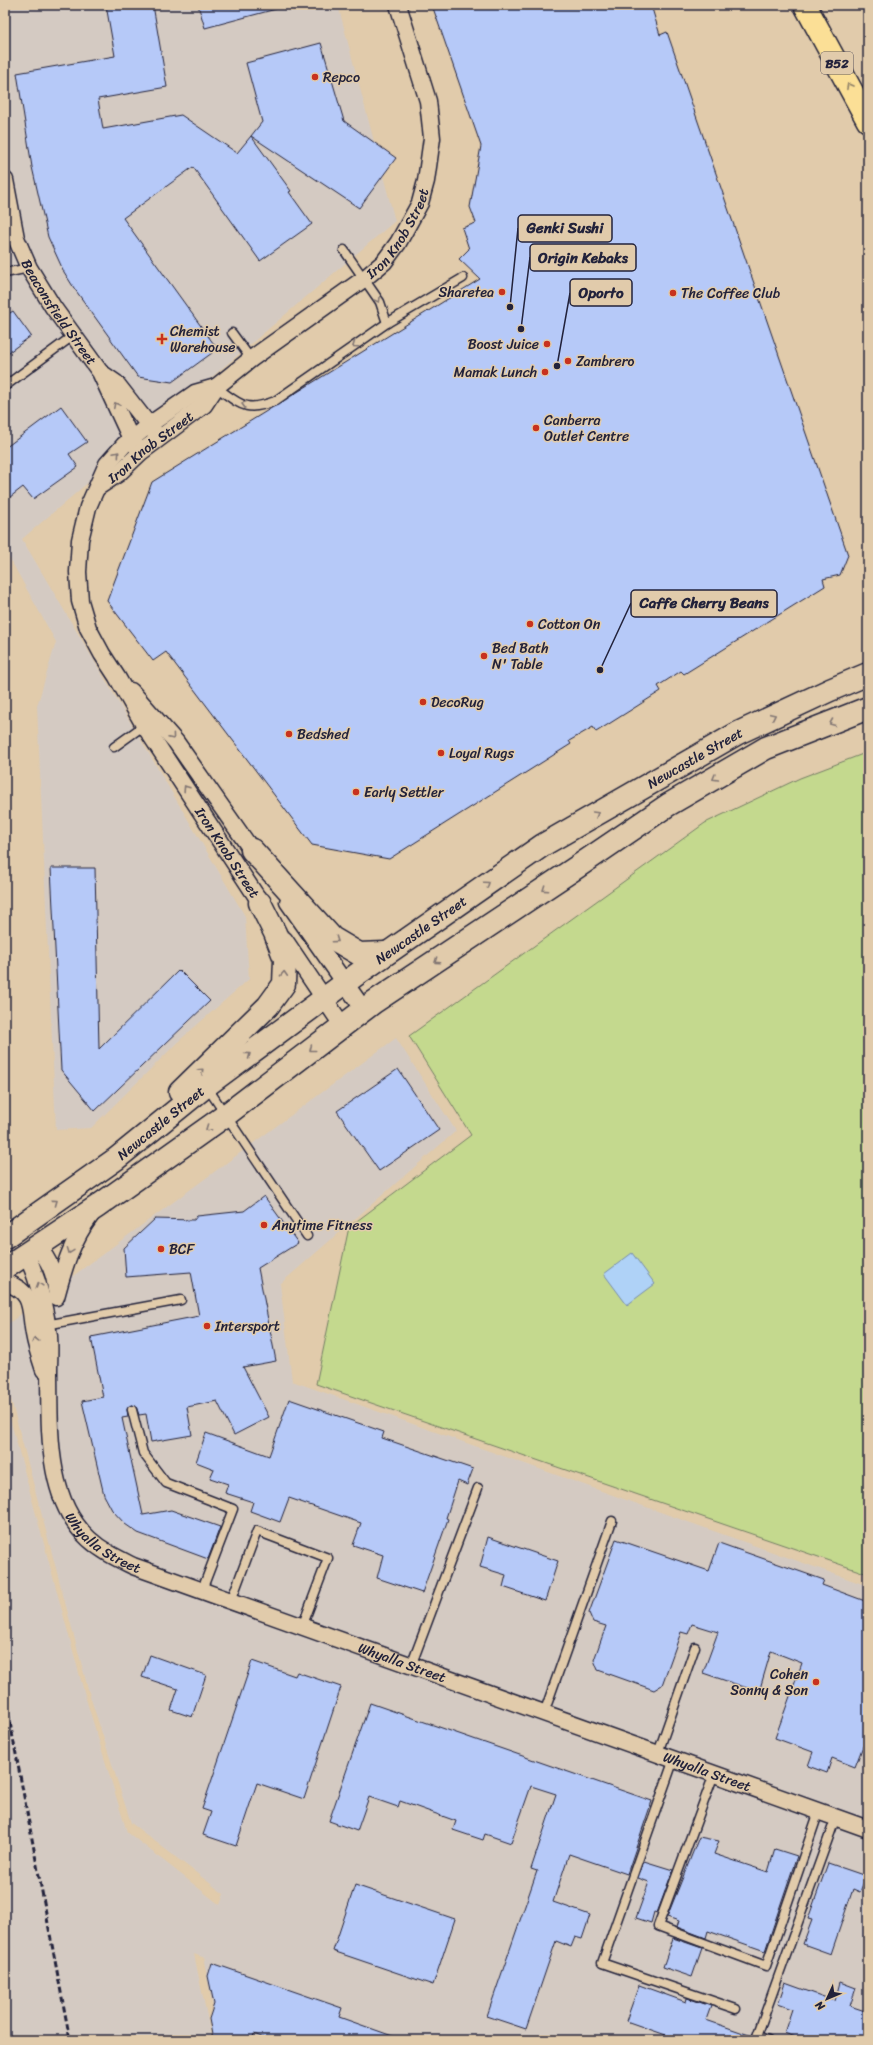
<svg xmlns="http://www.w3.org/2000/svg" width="873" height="2045" font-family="Sriracha,sans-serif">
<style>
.built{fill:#d4cac2}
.green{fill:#c4d98e;stroke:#737e64}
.water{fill:#afd2f7;stroke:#778cac}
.building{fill:#b6c9f8;stroke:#22223b}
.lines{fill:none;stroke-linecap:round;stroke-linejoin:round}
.service-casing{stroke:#22223b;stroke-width:11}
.minor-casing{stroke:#22223b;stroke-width:19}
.secondary-casing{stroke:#22223b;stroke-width:25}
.trunk-casing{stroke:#22223b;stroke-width:25}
.service{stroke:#e1cbab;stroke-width:8}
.minor{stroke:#e1cbab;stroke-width:16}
.secondary{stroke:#e1cbab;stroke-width:22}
.trunk{stroke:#fbdf96;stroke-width:22}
.rail{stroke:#22223b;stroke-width:3;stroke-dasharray:6 3;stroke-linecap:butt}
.oneway{stroke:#8e8068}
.oneway2{stroke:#827673}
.poi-dot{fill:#c8321e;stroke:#e1cbab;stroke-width:1.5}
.labels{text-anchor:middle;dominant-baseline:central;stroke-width:3;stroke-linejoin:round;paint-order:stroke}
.shield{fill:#e1cbab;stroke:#5b555d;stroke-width:1}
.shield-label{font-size:13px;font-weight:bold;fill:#22223b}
.poi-label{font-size:14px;fill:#22223b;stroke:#e1cbab;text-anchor:start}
.street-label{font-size:14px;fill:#22223b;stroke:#e1cbab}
.leader{fill:none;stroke:#22223b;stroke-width:1.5}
.callout-dot{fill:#22223b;stroke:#e1cbab;stroke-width:1.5}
.callout{fill:#e1cbab;stroke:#22223b;stroke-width:1.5}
.callout-label{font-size:15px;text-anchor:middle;font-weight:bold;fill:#22223b}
</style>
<rect width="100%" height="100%" fill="#e1cbab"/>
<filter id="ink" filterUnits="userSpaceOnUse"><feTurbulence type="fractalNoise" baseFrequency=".025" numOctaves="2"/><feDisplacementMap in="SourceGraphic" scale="8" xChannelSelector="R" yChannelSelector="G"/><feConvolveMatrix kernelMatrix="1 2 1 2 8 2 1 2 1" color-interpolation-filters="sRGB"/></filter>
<g filter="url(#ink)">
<g class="built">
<path d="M 5,5 L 338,5 L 395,221 L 22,539 L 245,916 L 249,979 L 181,1039 L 91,1128 L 56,1130 L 37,706 L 56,642 L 5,550 Z"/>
<path d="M 396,1038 L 456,1131 L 280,1284 L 292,1381 L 868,1586 L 868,2040 L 219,2040 L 204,1961 L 205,1958 L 194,1954 L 212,2040 L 5,2040 L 5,1411 L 8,1411 L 86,1699 L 127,1832 L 220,1905 L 224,1894 L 131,1823 L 90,1696 L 5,1377 L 5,1326 Z"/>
</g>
<path class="green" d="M 868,752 L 868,1574 L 316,1384 L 349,1227 L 471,1135 L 409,1036 L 705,823 L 800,778 Z"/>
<path class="water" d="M 632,1253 L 655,1284 L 627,1305 L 604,1274 Z"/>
<g class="building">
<path d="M 106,5 L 153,5 L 167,87 L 98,99 L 103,129 L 181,115 L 237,153 L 251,136 L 291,191 L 289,192 L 312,224 L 260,261 L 193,167 L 123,218 L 216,347 L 211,351 L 212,353 L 172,382 L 138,377 L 74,288 L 64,272 L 48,237 L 32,167 L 17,73 L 115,56 Z"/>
<path d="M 198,5 L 275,5 L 276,9 L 205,28 Z"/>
<path d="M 432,5 L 651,5 L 660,35 L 667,32 L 848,555 L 840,575 L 823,579 L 825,586 L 684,674 L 681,671 L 658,686 L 661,691 L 596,732 L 593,727 L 569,741 L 571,744 L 389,859 L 312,845 L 166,652 L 153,661 L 107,601 L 152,482 L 480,279 L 459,259 L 469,249 L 462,228 L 476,223 L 470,207 L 481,146 Z"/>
<path d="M 321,43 L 344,121 L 396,158 L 359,208 L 251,136 L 262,122 L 246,63 Z"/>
<path d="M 13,311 L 31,336 L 5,355 L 5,316 Z"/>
<path d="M 61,406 L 87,442 L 69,454 L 78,467 L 33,499 L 23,487 L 5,501 L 5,448 Z"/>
<path d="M 51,868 L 95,868 L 99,1049 L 179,970 L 210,1001 L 95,1111 L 61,1070 Z"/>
<path d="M 398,1069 L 439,1130 L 379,1171 L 337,1111 Z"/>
<path d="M 264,1196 L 298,1243 L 258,1268 L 276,1361 L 243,1367 L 269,1417 L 234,1435 L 217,1401 L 187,1407 L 192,1435 L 151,1442 L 146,1414 L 139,1415 L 136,1406 L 131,1405 L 127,1409 L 128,1417 L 122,1418 L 143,1515 L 171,1510 L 220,1527 L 208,1559 L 138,1533 L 125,1524 L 112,1510 L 104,1495 L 82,1401 L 103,1397 L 91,1337 L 199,1316 L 191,1272 L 126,1277 L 124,1248 L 155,1219 L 194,1220 L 197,1216 L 244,1211 Z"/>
<path d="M 289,1399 L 384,1432 L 382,1438 L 473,1469 L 467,1485 L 458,1481 L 446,1518 L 448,1519 L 422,1593 L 377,1578 L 383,1555 L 353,1545 L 361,1523 L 289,1498 L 280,1522 L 250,1511 L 253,1502 L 225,1493 L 228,1484 L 210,1478 L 214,1469 L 196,1462 L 206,1433 L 269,1456 Z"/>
<path d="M 488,1537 L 558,1561 L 545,1601 L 503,1587 L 506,1575 L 480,1567 Z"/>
<path d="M 616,1539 L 709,1571 L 719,1543 L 824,1580 L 822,1585 L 865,1601 L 864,1605 L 868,1606 L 868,1748 L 863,1746 L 855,1767 L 832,1758 L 827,1773 L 808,1766 L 813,1752 L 775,1738 L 802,1663 L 771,1651 L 759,1692 L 703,1673 L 718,1632 L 692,1624 L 688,1634 L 681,1632 L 662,1685 L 654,1690 L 598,1670 L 594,1660 L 606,1626 L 593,1622 L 589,1613 Z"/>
<path d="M 150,1655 L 206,1675 L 192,1717 L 171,1710 L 178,1689 L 142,1677 Z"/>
<path d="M 252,1661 L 295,1676 L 297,1672 L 341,1687 L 304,1799 L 257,1783 L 236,1846 L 203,1835 L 211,1812 L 202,1809 Z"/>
<path d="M 370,1703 L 652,1801 L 627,1874 L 569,1854 L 553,1902 L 590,1915 L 582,1939 L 575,1937 L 571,1947 L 556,1941 L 526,2029 L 487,2016 L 537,1871 L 531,1869 L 556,1794 L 531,1786 L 511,1843 L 485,1834 L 483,1840 L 453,1830 L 456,1821 L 400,1801 L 398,1807 L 369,1797 L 357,1831 L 329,1821 Z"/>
<path d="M 699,1837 L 719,1841 L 714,1854 L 768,1872 L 775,1849 L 797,1856 L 765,1951 L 708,1931 L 706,1938 L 677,1927 L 679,1921 L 667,1917 Z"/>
<path d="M 644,1861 L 673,1870 L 657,1913 L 654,1912 L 651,1923 L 636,1918 L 649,1882 L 638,1878 Z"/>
<path d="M 828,1863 L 866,1876 L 860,1892 L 853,1889 L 831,1954 L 803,1944 L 812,1920 L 808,1919 Z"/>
<path d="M 355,1885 L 455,1919 L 433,1985 L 333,1951 Z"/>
<path d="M 673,1938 L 702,1948 L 692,1977 L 663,1967 Z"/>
<path d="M 212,1963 L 342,2008 L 339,2017 L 398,2038 L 398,2040 L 269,2040 L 254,2034 L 252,2040 L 213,2040 L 209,2019 L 214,2004 L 208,1976 Z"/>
<path d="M 840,1982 L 856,1988 L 850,2006 L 868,2012 L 868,2040 L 805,2040 L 784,2033 L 792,2009 L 778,2004 L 785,1983 L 835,2001 Z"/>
<path d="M 639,1985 L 686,2002 L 687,1998 L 711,2006 L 706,2020 L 752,2036 L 753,2040 L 680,2040 L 626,2021 Z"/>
</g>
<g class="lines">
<defs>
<g id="service">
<path d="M 344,250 L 380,302 L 387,323"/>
<path d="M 5,273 L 29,268"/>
<path d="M 232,333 L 251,359"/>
<path d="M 5,386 L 74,335"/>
<path d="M 216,387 C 240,404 245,413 275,401 L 387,323 L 463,278"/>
<path d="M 114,747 L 146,724"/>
<path d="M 207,1087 L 307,1236"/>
<path d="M 51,1324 L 181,1300"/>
<path d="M 132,1410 L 143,1453 L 166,1483 L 233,1509 L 202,1590"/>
<path d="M 231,1601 L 257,1531 L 328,1558 L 302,1627"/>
<path d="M 411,1666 L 478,1488"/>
<path d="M 544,1713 L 612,1521"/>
<path d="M 658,1753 L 695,1647"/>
<path d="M 674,1759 L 602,1963 L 736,2009"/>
<path d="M 714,1774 L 658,1926 L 766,1966 L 819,1811"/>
<path d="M 768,2040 L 757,2036 L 836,1817"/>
</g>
<g id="minor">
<path id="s1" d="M 5,180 L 16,238 L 29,268 L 53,307 L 100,372 L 131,439 L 136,446"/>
<path d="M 103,374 L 116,383 L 155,433"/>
<path id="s2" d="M 216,387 L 195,393 L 149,425 L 124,445 L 107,464 L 88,507 L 80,540 L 78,572 L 80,601 L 88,628 L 102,654 L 117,677 L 144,725 L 266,911"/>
<path id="s3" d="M 98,487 L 119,473 L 141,452 L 204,405 L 216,387 L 251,359 L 365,278 L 384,262 L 398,243 L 420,203 L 426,181 L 432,138 L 428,101 L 398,5"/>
<path d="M 131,691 L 176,742 L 258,859"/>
<path d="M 288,902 L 364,1010"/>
<path d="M 284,939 L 342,1025"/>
<path d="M 38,1246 C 48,1260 55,1272 56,1290"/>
<path id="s4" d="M 26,1254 C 39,1280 45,1307 49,1336 C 50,1348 49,1360 49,1372 C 50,1426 45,1499 89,1539 C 102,1551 117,1558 133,1566 L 868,1829"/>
<path d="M 5,1282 C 35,1293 29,1307 34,1334 C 36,1346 40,1358 44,1370"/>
<path d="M 56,1297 C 64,1267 72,1240 91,1215"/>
</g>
<g id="secondary">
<path d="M 252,850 L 332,938 L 359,954 L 385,953"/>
<path d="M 180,1092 L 268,1006 L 284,984 L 285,959 L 275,933 L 260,903"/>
<path id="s5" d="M 5,1237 L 116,1159 L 206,1086 L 356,975 L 543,845 L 738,733 L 830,690 L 868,674"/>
<path d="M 5,1268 L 98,1206 L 226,1115 L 374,1002 L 577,867 L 668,805 L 766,748 L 868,708"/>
</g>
<path id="trunk" d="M 805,5 L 868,121"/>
</defs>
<use href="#service" class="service-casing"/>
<use href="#minor" class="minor-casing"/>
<use href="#secondary" class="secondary-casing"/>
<use href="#trunk" class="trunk-casing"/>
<use href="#service" class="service"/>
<use href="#minor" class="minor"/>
<use href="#secondary" class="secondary"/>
<use href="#trunk" class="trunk"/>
<path class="rail" d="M 5,1696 L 70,2040"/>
</g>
<defs><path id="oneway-chevron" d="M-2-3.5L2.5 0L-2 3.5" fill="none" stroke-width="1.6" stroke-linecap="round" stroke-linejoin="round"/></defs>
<use class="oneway" href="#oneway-chevron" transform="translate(849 86) rotate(-119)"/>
<g class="oneway2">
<use href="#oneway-chevron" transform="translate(378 300) rotate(62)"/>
<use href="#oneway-chevron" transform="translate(355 345) rotate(145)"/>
<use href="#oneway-chevron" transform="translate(244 404) rotate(-163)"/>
<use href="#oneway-chevron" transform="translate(116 405) rotate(-117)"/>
<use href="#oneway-chevron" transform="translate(117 454) rotate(-49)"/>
<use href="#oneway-chevron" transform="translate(773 716) rotate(-25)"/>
<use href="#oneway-chevron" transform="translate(832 723) rotate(158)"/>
<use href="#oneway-chevron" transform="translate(172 737) rotate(50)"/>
<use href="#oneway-chevron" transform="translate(715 778) rotate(150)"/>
<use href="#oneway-chevron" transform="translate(186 788) rotate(-123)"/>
<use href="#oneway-chevron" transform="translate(596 814) rotate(-30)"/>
<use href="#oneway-chevron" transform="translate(487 884) rotate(-35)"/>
<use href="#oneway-chevron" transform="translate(545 889) rotate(146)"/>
<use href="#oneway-chevron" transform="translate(336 940) rotate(34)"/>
<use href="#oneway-chevron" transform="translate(437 961) rotate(146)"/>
<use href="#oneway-chevron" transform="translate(284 974) rotate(-87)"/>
<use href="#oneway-chevron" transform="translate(312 1049) rotate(142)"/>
<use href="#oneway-chevron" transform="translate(248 1055) rotate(-37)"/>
<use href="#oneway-chevron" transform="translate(201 1071) rotate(-44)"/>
<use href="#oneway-chevron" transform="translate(208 1128) rotate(145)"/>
<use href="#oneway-chevron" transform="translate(55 1202) rotate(-36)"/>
<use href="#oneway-chevron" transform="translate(70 1251) rotate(111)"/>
<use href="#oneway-chevron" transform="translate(39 1285) rotate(-107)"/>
<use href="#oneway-chevron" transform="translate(35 1340) rotate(-105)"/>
</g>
</g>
<g class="poi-dot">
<circle cx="315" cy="77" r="4"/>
<circle cx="502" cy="292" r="4"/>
<circle cx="673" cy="293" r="4"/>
<path d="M160 333h4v4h4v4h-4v4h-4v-4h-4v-4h4z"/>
<circle cx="547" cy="344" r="4"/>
<circle cx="568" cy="361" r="4"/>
<circle cx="545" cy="372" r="4"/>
<circle cx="536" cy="428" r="4"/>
<circle cx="530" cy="624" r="4"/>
<circle cx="484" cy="656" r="4"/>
<circle cx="423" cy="702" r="4"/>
<circle cx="289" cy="734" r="4"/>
<circle cx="441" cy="753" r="4"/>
<circle cx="356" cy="792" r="4"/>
<circle cx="264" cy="1225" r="4"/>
<circle cx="161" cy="1249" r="4"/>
<circle cx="207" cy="1326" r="4"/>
<circle cx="816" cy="1682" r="4"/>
</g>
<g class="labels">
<rect class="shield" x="821" y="52" width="32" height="22" rx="3"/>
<g class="shield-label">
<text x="837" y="63">B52</text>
</g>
<g class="poi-label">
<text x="323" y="77">Repco</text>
<text x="494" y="292" text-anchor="end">Sharetea</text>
<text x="681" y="293">The Coffee Club</text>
<text x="170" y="331">Chemist<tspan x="170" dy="16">Warehouse</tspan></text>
<text x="539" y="344" text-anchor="end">Boost Juice</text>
<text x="576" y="361">Zambrero</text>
<text x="537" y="372" text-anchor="end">Mamak Lunch</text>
<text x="544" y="420">Canberra<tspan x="544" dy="16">Outlet Centre</tspan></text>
<text x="538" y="624">Cotton On</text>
<text x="492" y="648">Bed Bath<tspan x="492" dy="16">N' Table</tspan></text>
<text x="431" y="702">DecoRug</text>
<text x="297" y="734">Bedshed</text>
<text x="449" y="753">Loyal Rugs</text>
<text x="364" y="792">Early Settler</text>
<text x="272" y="1225">Anytime Fitness</text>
<text x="169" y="1249">BCF</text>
<text x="215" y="1326">Intersport</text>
<text x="808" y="1674" text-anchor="end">Cohen<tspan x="808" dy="16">Sonny &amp; Son</tspan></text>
</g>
<g class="street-label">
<text stroke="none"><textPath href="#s3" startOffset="397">Iron Knob Street</textPath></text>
<text stroke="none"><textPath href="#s1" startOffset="145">Beaconsfield Street</textPath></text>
<text stroke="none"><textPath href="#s3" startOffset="66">Iron Knob Street</textPath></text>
<text stroke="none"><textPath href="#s5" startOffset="841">Newcastle Street</textPath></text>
<text stroke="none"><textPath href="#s2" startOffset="570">Iron Knob Street</textPath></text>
<text stroke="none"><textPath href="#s5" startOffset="517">Newcastle Street</textPath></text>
<text stroke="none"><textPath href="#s5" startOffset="193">Newcastle Street</textPath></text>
<text stroke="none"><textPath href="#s4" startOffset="312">Whyalla Street</textPath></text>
<text stroke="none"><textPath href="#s4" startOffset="636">Whyalla Street</textPath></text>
<text stroke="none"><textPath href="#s4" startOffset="960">Whyalla Street</textPath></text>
</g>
</g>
<path class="leader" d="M510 307L518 228M521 329L530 257M557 366L570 293M600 670L631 603"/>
<g class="callout-dot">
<circle cx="510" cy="307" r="4"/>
<circle cx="521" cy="329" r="4"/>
<circle cx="557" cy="366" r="4"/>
<circle cx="600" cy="670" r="4"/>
</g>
<g class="callout">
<rect x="518" y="215" width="94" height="27" rx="4"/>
<rect x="530" y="244" width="106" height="27" rx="4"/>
<rect x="570" y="279" width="62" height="27" rx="4"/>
<rect x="631" y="590" width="146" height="27" rx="4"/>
</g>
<g class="callout-label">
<text x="565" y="233">Genki Sushi</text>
<text x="583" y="263">Origin Kebaks</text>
<text x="601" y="298">Oporto</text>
<text x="704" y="608">Caffe Cherry Beans</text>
</g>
<rect width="873" height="2045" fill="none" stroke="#e1cbab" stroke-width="20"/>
<rect x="10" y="10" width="853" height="2025" fill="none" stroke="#22223b" stroke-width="1.5" filter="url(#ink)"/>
<g transform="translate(827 1999) rotate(226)" stroke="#e1cbab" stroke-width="3" paint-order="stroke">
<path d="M0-3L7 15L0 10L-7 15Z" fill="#22223b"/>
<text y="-6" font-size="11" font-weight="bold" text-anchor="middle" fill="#22223b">N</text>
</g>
</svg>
